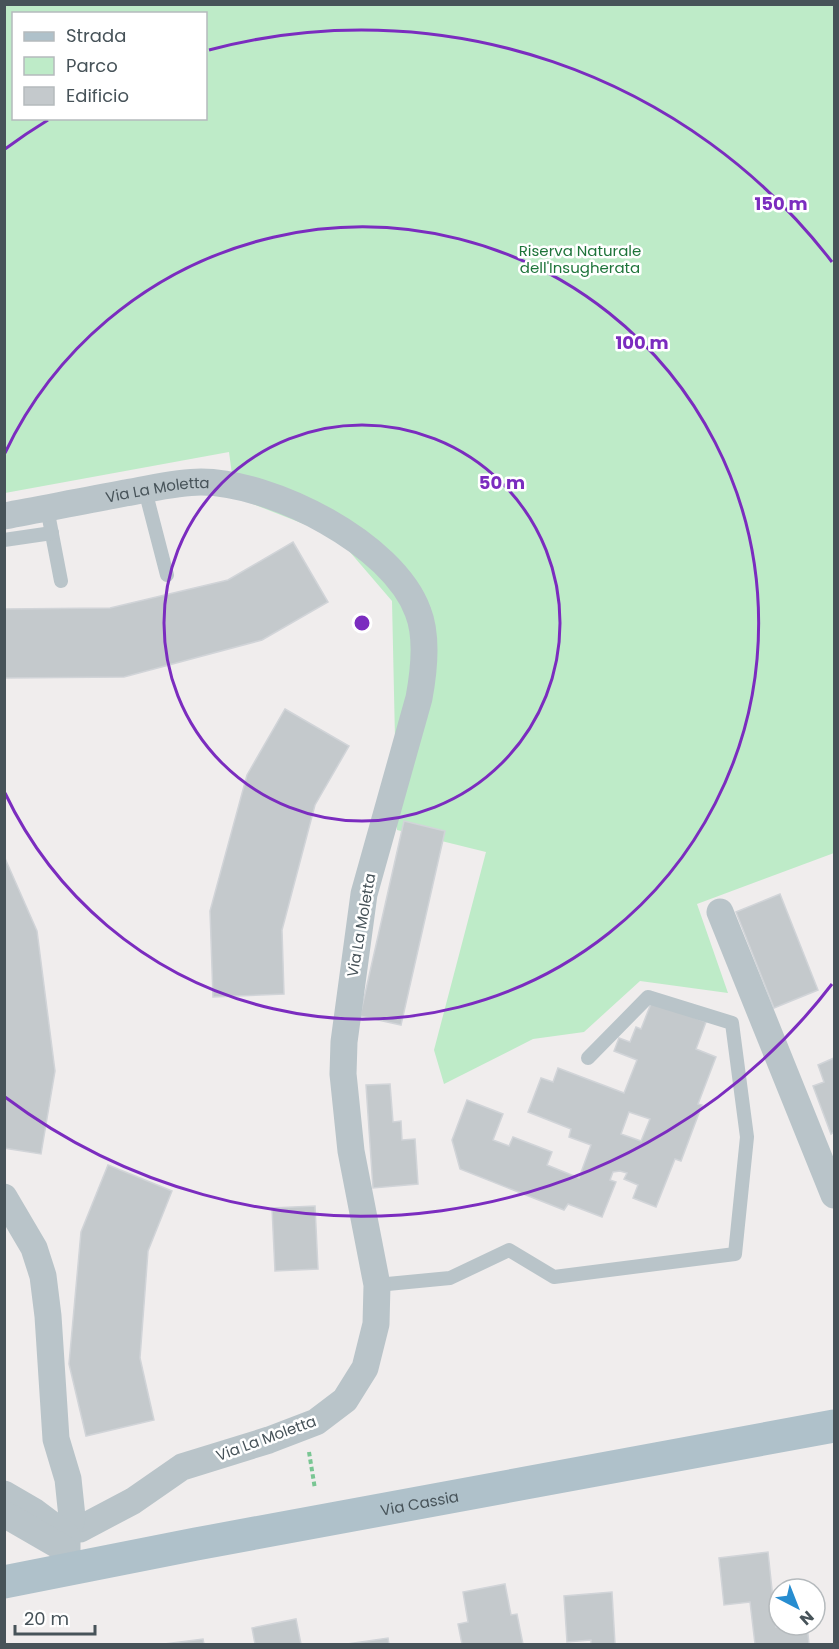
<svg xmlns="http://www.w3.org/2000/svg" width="839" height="1649" font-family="Poppins,sans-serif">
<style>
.green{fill:#beebc8;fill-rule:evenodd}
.building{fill:#c4c9cc;stroke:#d1d4d8;stroke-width:1.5;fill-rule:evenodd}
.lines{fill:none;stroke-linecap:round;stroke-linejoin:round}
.path{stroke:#79c693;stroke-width:4;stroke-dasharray:4.5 3;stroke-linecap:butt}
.service{stroke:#b9c4c9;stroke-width:14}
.minor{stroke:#b9c4c9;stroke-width:27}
.primary{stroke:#afc1ca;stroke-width:33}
.ring{fill:none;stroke:#7b2cbf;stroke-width:3}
.labels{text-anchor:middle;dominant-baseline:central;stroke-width:5;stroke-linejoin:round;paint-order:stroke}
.park-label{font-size:15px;fill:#1e743a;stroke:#fff}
.street-label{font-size:15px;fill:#475359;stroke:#fff}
.centre{fill:#7b2cbf;stroke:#fff;stroke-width:3}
.ring-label{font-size:18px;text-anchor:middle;font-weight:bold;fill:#7b2cbf;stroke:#fff;stroke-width:5;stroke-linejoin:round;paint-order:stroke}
</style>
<rect width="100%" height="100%" fill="#f0eded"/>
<path class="green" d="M 5,5 L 834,5 L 834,853 L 697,904 L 728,993 L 640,981 L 584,1032 L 533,1039 L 444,1084 L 434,1050 L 486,852 L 397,830 L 392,601 L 337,537 L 235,497 L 229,452 L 5,493 ZM 14,14 L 206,14 L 206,118 L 14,118 Z"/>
<g class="building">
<path d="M 293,542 L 328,602 L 262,640 L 124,677 L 4,678 L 4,609 L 110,608 L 228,580 Z"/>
<path d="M 285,709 L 349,746 L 315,805 L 282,930 L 284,994 L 213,997 L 210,911 L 247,775 Z"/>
<path d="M 404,821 L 445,831 L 401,1025 L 360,1016 Z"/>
<path d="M 4,856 L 37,931 L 55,1071 L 41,1154 L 4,1148 Z"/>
<path d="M 780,894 L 818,990 L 774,1008 L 736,912 Z"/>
<path d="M 652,1001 L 706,1022 L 696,1049 L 716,1057 L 698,1104 L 702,1105 L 681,1161 L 675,1159 L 656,1207 L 633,1198 L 638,1185 L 624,1179 L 627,1173 L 620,1171 L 613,1172 L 610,1180 L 616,1182 L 602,1217 L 568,1204 L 564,1210 L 460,1169 L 452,1140 L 467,1100 L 503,1114 L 493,1140 L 509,1146 L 513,1137 L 552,1152 L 547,1165 L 579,1178 L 591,1145 L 569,1137 L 571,1129 L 528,1112 L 541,1078 L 553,1082 L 558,1068 L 624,1093 L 637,1060 L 614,1051 L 619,1038 L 630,1042 L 636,1027 L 641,1029 ZM 629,1112 L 650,1119 L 641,1141 L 621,1134 Z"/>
<path d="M 834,1058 L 834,1132 L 831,1134 L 813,1086 L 824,1082 L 818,1065 Z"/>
<path d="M 390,1084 L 393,1122 L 401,1121 L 402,1140 L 415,1139 L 418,1184 L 373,1188 L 366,1085 Z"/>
<path d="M 108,1165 L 172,1191 L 148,1251 L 140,1358 L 154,1420 L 86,1436 L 69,1364 L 81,1232 Z"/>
<path d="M 315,1206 L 318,1269 L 275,1271 L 272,1208 Z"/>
<path d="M 768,1552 L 776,1627 L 807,1625 L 809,1644 L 755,1644 L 750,1602 L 724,1605 L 719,1558 Z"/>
<path d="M 505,1584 L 511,1615 L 517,1614 L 523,1644 L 462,1644 L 458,1624 L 468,1622 L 463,1592 Z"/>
<path d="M 612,1592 L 615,1644 L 591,1644 L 591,1640 L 567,1642 L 564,1596 Z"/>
<path d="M 296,1619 L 301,1644 L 255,1644 L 252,1628 Z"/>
<path d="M 388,1638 L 389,1644 L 347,1644 Z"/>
<path d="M 203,1639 L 204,1644 L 164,1644 Z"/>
</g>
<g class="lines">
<path class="path" d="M 309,1452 L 315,1489"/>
<g class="service">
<path d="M 145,490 L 167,575"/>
<path d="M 47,508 L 61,581"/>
<path d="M 4,540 L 52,533"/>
<path d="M 377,1285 L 450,1278 L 509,1250 L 554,1277 L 735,1254 L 747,1137 L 732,1023 L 648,997 L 588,1058"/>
</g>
<g class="minor">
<path id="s1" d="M 4,516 C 45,508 85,501 125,493 C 150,489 176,482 201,482 C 271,482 393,543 418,612 C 428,637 424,671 419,698 L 364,894 L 344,1042 L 343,1074 L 351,1151 L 377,1285 L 376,1324 L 365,1368 L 345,1400 L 316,1422 L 269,1440 L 182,1467 L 133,1501 L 80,1529"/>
<path d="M 720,912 L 834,1195"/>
<path d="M 4,1197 L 34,1248 L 43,1276 L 48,1316 L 56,1439 L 68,1479 L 72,1517 L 67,1536 L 67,1571"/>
<path d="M 4,1494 L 35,1512 L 67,1536"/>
<path d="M 4,1514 L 63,1548"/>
</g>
<path class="primary" id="s2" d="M 4,1582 L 196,1544 L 834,1426"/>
</g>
<g class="ring">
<circle cx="362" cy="623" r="198"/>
<path d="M5 453A396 396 0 1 1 5 793"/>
<path d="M832 984A593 593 0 0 1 5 1097M5 149A593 593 0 0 1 48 120M209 50A593 593 0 0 1 832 262"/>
</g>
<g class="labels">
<g class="park-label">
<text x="580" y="250">Riserva Naturale<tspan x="580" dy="17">dell'Insugherata</tspan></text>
</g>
<g class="street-label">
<text stroke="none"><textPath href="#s1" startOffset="156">Via La Moletta</textPath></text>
<text transform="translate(361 925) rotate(-80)">Via La Moletta</text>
<text transform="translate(266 1438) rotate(-20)">Via La Moletta</text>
<text stroke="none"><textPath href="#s2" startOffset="423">Via Cassia</textPath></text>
</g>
</g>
<circle cx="362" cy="623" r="9" class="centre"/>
<g class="ring-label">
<text x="781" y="210">150 m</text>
<text x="642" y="349">100 m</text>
<text x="502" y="489">50 m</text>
</g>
<rect width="839" height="1649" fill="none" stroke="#475359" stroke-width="12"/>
<rect x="12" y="12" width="195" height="108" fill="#ffffff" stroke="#b5babd" stroke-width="1.5"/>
<rect x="24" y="32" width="30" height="9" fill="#afc1ca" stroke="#b5babd" stroke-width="1.5"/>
<text x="66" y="42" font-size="18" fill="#475359">Strada</text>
<rect x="24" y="57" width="30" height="18" fill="#beebc8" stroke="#b5babd" stroke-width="1.5"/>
<text x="66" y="72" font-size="18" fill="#475359">Parco</text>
<rect x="24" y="87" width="30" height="18" fill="#c4c9cc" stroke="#b5babd" stroke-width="1.5"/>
<text x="66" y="102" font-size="18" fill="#475359">Edificio</text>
<g transform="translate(797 1607) rotate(138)"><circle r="28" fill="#ffffff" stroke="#b5babd" stroke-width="1.5"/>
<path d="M0-4.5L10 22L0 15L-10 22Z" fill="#278dd0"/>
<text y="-9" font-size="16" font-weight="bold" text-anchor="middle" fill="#475359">N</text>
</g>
<path d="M15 1625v9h80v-9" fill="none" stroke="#475359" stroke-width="3"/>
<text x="24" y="1625" font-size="18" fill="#475359" stroke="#ffffff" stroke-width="4.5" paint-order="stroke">20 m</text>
</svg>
